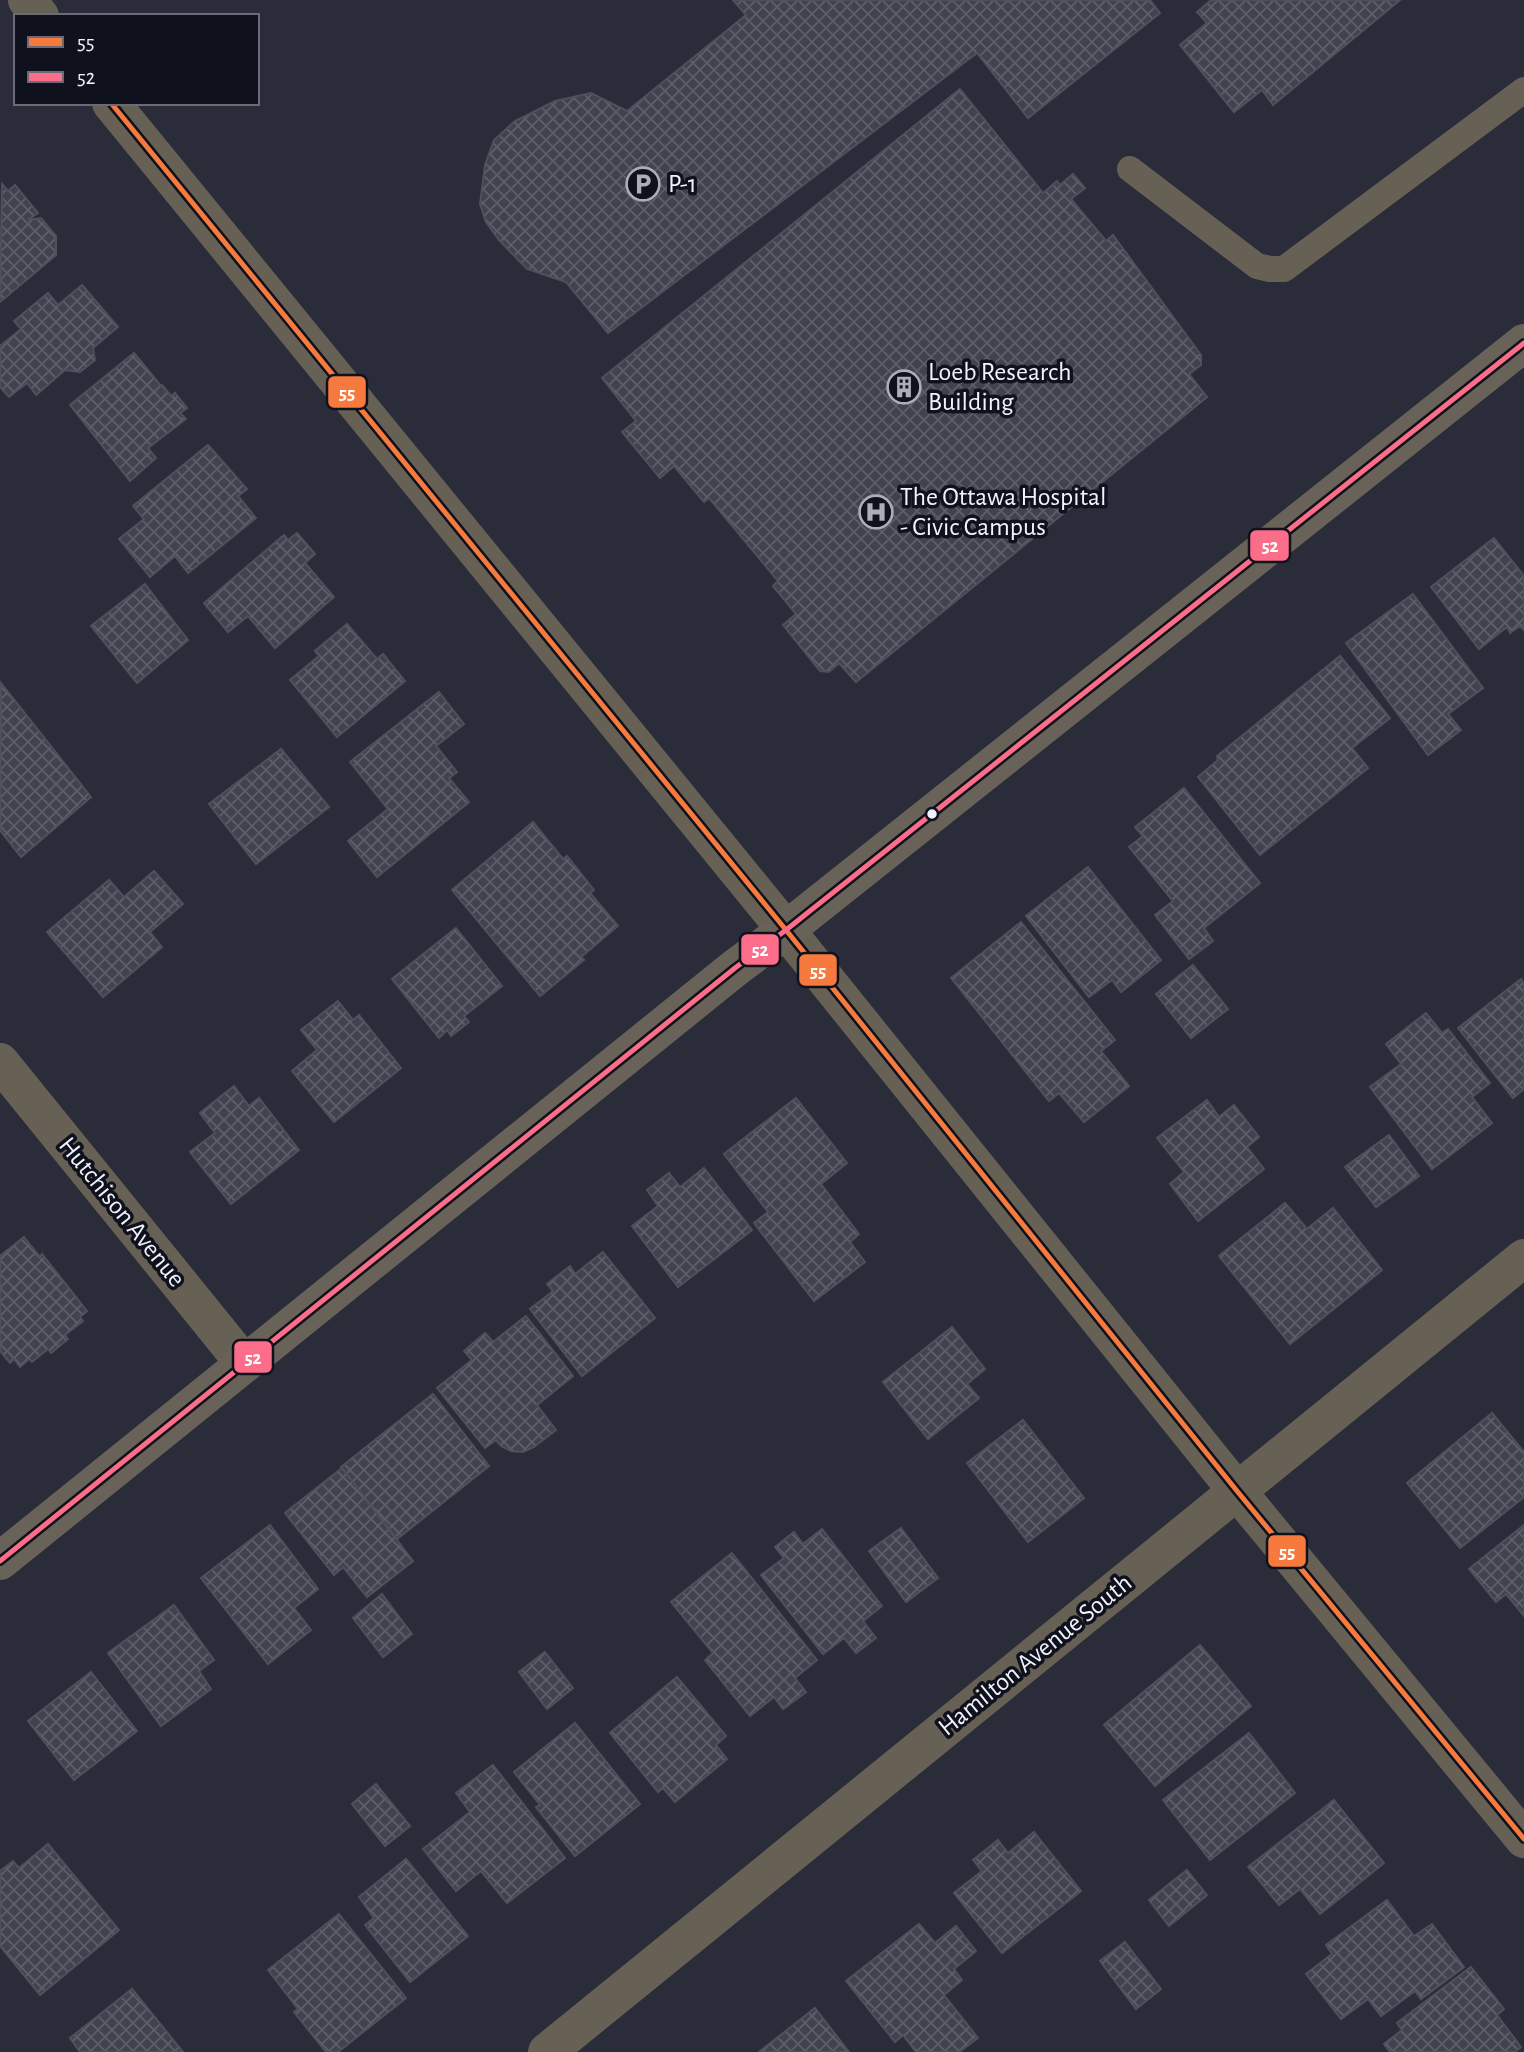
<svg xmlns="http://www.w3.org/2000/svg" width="1524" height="2052" font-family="'Alegreya Sans',sans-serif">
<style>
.building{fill:url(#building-cross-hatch);stroke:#4e505d;stroke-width:2}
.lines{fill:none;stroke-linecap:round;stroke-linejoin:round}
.lane{stroke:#676155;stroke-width:26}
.street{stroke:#676155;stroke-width:38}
.secondary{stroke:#696259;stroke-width:38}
.bus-1-casing{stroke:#0f111d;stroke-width:10}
.bus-2-casing{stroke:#0f111d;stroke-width:10}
.bus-1{stroke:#f6793e;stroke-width:5}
.bus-2{stroke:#fb6d88;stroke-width:5}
.bus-dot{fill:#f0f3fd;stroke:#0f111d;stroke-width:2.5}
.labels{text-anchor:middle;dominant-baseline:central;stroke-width:7;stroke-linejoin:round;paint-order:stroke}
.poi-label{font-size:26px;fill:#f0f3fd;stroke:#0f111d;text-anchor:start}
.street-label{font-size:26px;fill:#f0f3fd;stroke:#0f111d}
.line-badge{stroke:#0f111d;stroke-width:2.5}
.badge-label{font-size:19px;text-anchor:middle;font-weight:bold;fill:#fff}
</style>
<defs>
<pattern id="building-cross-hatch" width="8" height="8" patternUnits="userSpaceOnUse" patternTransform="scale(1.75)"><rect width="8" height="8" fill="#40424e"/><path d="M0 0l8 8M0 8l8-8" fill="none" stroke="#5c5e68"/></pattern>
</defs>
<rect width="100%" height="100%" fill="#2a2c3a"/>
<g class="building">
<path d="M 733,0 L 1150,0 L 1160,13 L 1028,118 L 977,53 L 608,333 L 566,282 L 527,269 L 499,240 L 486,222 L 480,204 L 485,165 L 494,140 L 515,121 L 555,101 L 591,93 L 627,111 L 746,15 Z"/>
<path d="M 1211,0 L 1400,0 L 1273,105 L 1262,90 L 1234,112 L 1180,45 L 1207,23 L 1197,12 Z"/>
<path d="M 960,89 L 1043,193 L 1057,181 L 1060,185 L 1073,174 L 1085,188 L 1071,199 L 1106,241 L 1113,235 L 1201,355 L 1201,365 L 1189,374 L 1207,397 L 856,682 L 839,663 L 829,672 L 820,671 L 783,625 L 796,614 L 773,586 L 778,581 L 709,498 L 704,502 L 674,466 L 660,478 L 622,432 L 636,421 L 602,378 Z"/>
<path d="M 2,184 L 8,191 L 15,185 L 38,213 L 28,220 L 41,218 L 56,236 L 56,255 L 0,302 Z"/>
<path d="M 82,285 L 118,327 L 93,348 L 95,360 L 80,372 L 65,370 L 36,395 L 27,383 L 9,397 L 0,387 L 0,346 L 21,329 L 14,321 L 48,293 L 58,305 Z"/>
<path d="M 134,353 L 161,386 L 162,385 L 171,396 L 175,393 L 187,408 L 180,413 L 186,419 L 148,448 L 156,458 L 130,481 L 70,405 Z"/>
<path d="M 208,445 L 247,489 L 238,496 L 256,518 L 188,573 L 175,556 L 150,577 L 119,539 L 144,519 L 133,506 Z"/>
<path d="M 297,533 L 315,554 L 305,563 L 334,597 L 275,648 L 248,616 L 228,632 L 204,603 L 284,535 L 288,540 Z"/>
<path d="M 1494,538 L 1524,576 L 1524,630 L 1520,626 L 1510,633 L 1507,627 L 1479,649 L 1431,587 Z"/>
<path d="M 145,584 L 188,640 L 137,683 L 91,626 Z"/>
<path d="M 1413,594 L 1483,688 L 1448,714 L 1461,730 L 1428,755 L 1346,643 Z"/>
<path d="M 347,624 L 377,659 L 383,654 L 405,681 L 337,737 L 290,680 L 319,656 L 315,651 Z"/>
<path d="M 1340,656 L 1390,718 L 1352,748 L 1368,768 L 1260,855 L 1198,777 L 1218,760 L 1217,756 Z"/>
<path d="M 1,683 L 91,797 L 21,857 L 0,830 Z"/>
<path d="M 439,692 L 464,724 L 436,746 L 457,772 L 449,778 L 469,802 L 377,877 L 348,841 L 388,809 L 350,762 Z"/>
<path d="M 281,749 L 329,807 L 256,864 L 209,804 Z"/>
<path d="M 1184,788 L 1260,883 L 1204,928 L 1213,941 L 1189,959 L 1155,915 L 1173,901 L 1129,847 L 1143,836 L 1135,827 Z"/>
<path d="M 533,822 L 563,859 L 567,856 L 594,890 L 590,893 L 618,926 L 581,957 L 584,960 L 540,996 L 452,890 Z"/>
<path d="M 1088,867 L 1161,960 L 1121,992 L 1112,980 L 1089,997 L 1026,916 Z"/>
<path d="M 154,871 L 183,904 L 150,932 L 162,947 L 103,997 L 47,932 L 109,880 L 124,897 Z"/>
<path d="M 1021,922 L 1115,1040 L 1101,1051 L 1129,1086 L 1084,1122 L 1059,1093 L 1049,1101 L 951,978 Z"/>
<path d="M 456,928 L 502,986 L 464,1016 L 469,1022 L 451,1036 L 447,1030 L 439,1038 L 392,979 Z"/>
<path d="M 1193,965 L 1228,1009 L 1191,1038 L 1156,994 Z"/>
<path d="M 1521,979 L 1524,984 L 1524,1089 L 1513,1098 L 1458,1028 Z"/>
<path d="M 338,1001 L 353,1020 L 359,1015 L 401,1068 L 334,1122 L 292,1071 L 317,1050 L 301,1030 Z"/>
<path d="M 1426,1013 L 1442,1033 L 1448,1029 L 1490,1083 L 1472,1097 L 1492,1123 L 1432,1169 L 1370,1087 L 1401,1064 L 1386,1044 Z"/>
<path d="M 234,1086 L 249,1106 L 259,1098 L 299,1150 L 231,1204 L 190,1152 L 215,1133 L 200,1113 Z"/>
<path d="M 796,1098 L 847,1163 L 821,1184 L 859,1234 L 850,1242 L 865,1262 L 814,1301 L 754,1223 L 768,1212 L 724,1154 Z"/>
<path d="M 1207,1100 L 1219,1117 L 1234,1105 L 1259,1137 L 1247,1147 L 1264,1169 L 1198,1221 L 1170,1184 L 1184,1172 L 1157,1138 Z"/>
<path d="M 1389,1135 L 1419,1176 L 1376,1207 L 1345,1167 Z"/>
<path d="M 704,1168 L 752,1230 L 678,1287 L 632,1226 L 658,1206 L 647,1190 L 669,1173 L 680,1187 Z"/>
<path d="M 1285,1203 L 1307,1229 L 1333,1208 L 1382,1270 L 1290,1344 L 1219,1256 Z"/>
<path d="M 24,1237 L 40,1257 L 42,1254 L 87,1311 L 80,1317 L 83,1321 L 65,1335 L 68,1339 L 51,1353 L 48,1349 L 32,1362 L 29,1359 L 20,1367 L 14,1359 L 10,1363 L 0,1351 L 0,1256 Z"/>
<path d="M 603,1252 L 655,1318 L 582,1376 L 530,1309 L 553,1291 L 547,1284 L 570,1266 L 575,1274 Z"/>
<path d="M 526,1316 L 573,1376 L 537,1405 L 556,1430 L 534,1447 L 523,1452 L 511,1451 L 501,1446 L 496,1440 L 485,1448 L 437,1388 L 472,1360 L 464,1351 L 485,1333 L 493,1342 Z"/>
<path d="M 952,1327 L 985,1369 L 967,1384 L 979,1398 L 928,1439 L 883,1382 Z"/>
<path d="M 433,1394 L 489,1466 L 397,1539 L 341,1467 Z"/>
<path d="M 1492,1413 L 1524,1452 L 1524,1497 L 1460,1548 L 1407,1483 Z"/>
<path d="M 1023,1420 L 1084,1498 L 1028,1542 L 967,1463 Z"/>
<path d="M 342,1468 L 413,1561 L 367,1597 L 343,1567 L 334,1575 L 285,1513 Z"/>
<path d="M 270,1525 L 318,1589 L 294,1608 L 311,1630 L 268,1664 L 201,1578 Z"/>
<path d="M 1524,1525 L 1524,1616 L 1506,1594 L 1496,1602 L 1469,1569 Z"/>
<path d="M 901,1528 L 938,1578 L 906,1602 L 869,1551 Z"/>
<path d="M 822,1529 L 882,1606 L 863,1621 L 876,1638 L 856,1653 L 844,1638 L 823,1654 L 761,1575 L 784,1558 L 775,1547 L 794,1532 L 803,1544 Z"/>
<path d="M 732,1553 L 817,1660 L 795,1678 L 806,1692 L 783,1709 L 774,1697 L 750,1716 L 705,1660 L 713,1653 L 671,1602 Z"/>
<path d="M 382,1594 L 412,1634 L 383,1657 L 353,1618 Z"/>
<path d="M 174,1605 L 214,1660 L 199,1671 L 211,1689 L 161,1726 L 108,1653 Z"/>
<path d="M 1200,1645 L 1251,1706 L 1155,1786 L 1104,1725 Z"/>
<path d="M 545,1652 L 573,1688 L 547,1709 L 519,1672 Z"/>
<path d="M 91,1672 L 137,1731 L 74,1780 L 28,1721 Z"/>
<path d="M 677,1677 L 726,1736 L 716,1745 L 727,1759 L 675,1802 L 663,1788 L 658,1792 L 610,1733 Z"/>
<path d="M 575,1723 L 640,1804 L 575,1856 L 536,1807 L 540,1805 L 514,1772 Z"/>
<path d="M 1249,1733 L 1295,1793 L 1210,1860 L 1163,1800 Z"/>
<path d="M 493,1765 L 565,1858 L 507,1903 L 481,1871 L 456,1891 L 423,1849 L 470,1812 L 456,1793 Z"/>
<path d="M 376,1784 L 410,1826 L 385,1846 L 352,1804 Z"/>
<path d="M 1334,1800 L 1384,1863 L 1320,1914 L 1300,1889 L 1279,1905 L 1248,1867 Z"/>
<path d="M 1034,1832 L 1081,1891 L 1002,1953 L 954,1893 L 982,1871 L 973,1860 L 998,1840 L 1008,1853 Z"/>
<path d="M 48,1844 L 119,1930 L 40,1995 L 0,1946 L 0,1871 L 13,1861 L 19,1868 Z"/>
<path d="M 406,1859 L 468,1936 L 410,1982 L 365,1925 L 374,1918 L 359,1897 Z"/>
<path d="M 1187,1870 L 1207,1895 L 1169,1926 L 1149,1900 Z"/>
<path d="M 1387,1900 L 1414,1936 L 1432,1924 L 1464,1967 L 1421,1999 L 1415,1991 L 1381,2016 L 1368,1999 L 1341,2019 L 1306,1974 L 1332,1954 L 1326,1945 Z"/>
<path d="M 339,1914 L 406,1998 L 338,2052 L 326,2052 L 294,2012 L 298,2009 L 268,1970 Z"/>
<path d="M 919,1924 L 935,1943 L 956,1926 L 976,1951 L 954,1969 L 962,1980 L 944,1995 L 978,2038 L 959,2052 L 916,2052 L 903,2035 L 895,2042 L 846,1981 Z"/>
<path d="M 1125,1942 L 1161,1989 L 1136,2009 L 1100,1961 Z"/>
<path d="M 1471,1967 L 1504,2009 L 1497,2015 L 1521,2047 L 1515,2052 L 1390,2052 L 1384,2044 L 1402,2030 L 1397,2023 Z"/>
<path d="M 132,1989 L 183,2052 L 80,2052 L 70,2038 Z"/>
<path d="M 815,2008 L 849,2052 L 759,2052 Z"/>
</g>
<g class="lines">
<path class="lane" d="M 1130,169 L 1257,266 L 1270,269 L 1284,269 L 1524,90"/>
<g class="street">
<path d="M 27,0 L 40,16"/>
<path d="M 111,103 L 786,930 L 1237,1491 L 1524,1839"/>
<path d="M 0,1062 L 244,1363"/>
<path d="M 547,2052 L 1524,1258"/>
</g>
<path class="secondary" d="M 0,1561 L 735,968 L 786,930 L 1524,343"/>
<defs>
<path id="bus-1" d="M 111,103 L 786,930 L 1237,1491 L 1524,1839"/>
<path id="bus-2" d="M 0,1561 L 735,968 L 786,930 L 1524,343"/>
</defs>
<use href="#bus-1" class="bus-1-casing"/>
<use href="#bus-2" class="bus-2-casing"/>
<use href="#bus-1" class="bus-1"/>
<use href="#bus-2" class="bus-2"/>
</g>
<defs>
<symbol id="parking-ring" viewBox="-11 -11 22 22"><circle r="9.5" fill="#0f111d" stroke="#abadb9" stroke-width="1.5"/><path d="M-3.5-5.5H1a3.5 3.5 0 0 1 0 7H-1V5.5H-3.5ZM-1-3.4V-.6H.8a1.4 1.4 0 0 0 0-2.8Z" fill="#abadb9"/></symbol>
<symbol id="building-ring" viewBox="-11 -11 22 22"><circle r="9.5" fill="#0f111d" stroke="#abadb9" stroke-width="1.5"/><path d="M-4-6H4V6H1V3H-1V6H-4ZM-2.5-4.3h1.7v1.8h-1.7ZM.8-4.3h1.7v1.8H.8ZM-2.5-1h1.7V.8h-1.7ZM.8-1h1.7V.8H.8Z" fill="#abadb9"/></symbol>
<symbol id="hospital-ring" viewBox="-11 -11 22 22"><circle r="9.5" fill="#0f111d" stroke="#abadb9" stroke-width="1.5"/><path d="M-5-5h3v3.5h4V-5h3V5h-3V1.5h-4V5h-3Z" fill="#abadb9"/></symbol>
</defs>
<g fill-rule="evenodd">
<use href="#parking-ring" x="624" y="165" width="38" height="38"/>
<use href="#building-ring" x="885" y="368" width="38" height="38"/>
<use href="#hospital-ring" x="857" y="493" width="38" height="38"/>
</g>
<circle class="bus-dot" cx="932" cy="814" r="6"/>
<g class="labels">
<g class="poi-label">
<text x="668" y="184">P-1</text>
<text x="928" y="372">Loeb Research<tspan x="928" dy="30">Building</tspan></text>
<text x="900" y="497">The Ottawa Hospital<tspan x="900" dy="30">- Civic Campus</tspan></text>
</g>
<g class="street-label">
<text transform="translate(122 1212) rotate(51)">Hutchison Avenue</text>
<text transform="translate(1035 1655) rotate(-39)">Hamilton Avenue South</text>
</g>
</g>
<g class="line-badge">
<rect x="327" y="375" width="40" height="34" rx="7" fill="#f6793e"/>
<rect x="1249" y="529" width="41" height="33" rx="7" fill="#fb6d88"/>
<rect x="740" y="933" width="40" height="33" rx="7" fill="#fb6d88"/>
<rect x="798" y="953" width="40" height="34" rx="7" fill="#f6793e"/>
<rect x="233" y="1340" width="40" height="34" rx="7" fill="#fb6d88"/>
<rect x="1267" y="1534" width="40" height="34" rx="7" fill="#f6793e"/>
</g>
<g class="badge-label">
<text x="347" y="399">55</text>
<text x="1270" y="552">52</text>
<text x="760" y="956">52</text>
<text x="818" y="977">55</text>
<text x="253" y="1364">52</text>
<text x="1287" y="1558">55</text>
</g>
<rect x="14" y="14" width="245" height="91" fill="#0f111d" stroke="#696b77" stroke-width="2"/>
<rect x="28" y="37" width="35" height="10" fill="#f6793e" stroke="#696b77" stroke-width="2"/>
<text x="77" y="49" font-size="21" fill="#f0f3fd">55</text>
<rect x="28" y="72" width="35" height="10" fill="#fb6d88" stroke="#696b77" stroke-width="2"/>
<text x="77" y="84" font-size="21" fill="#f0f3fd">52</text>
</svg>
